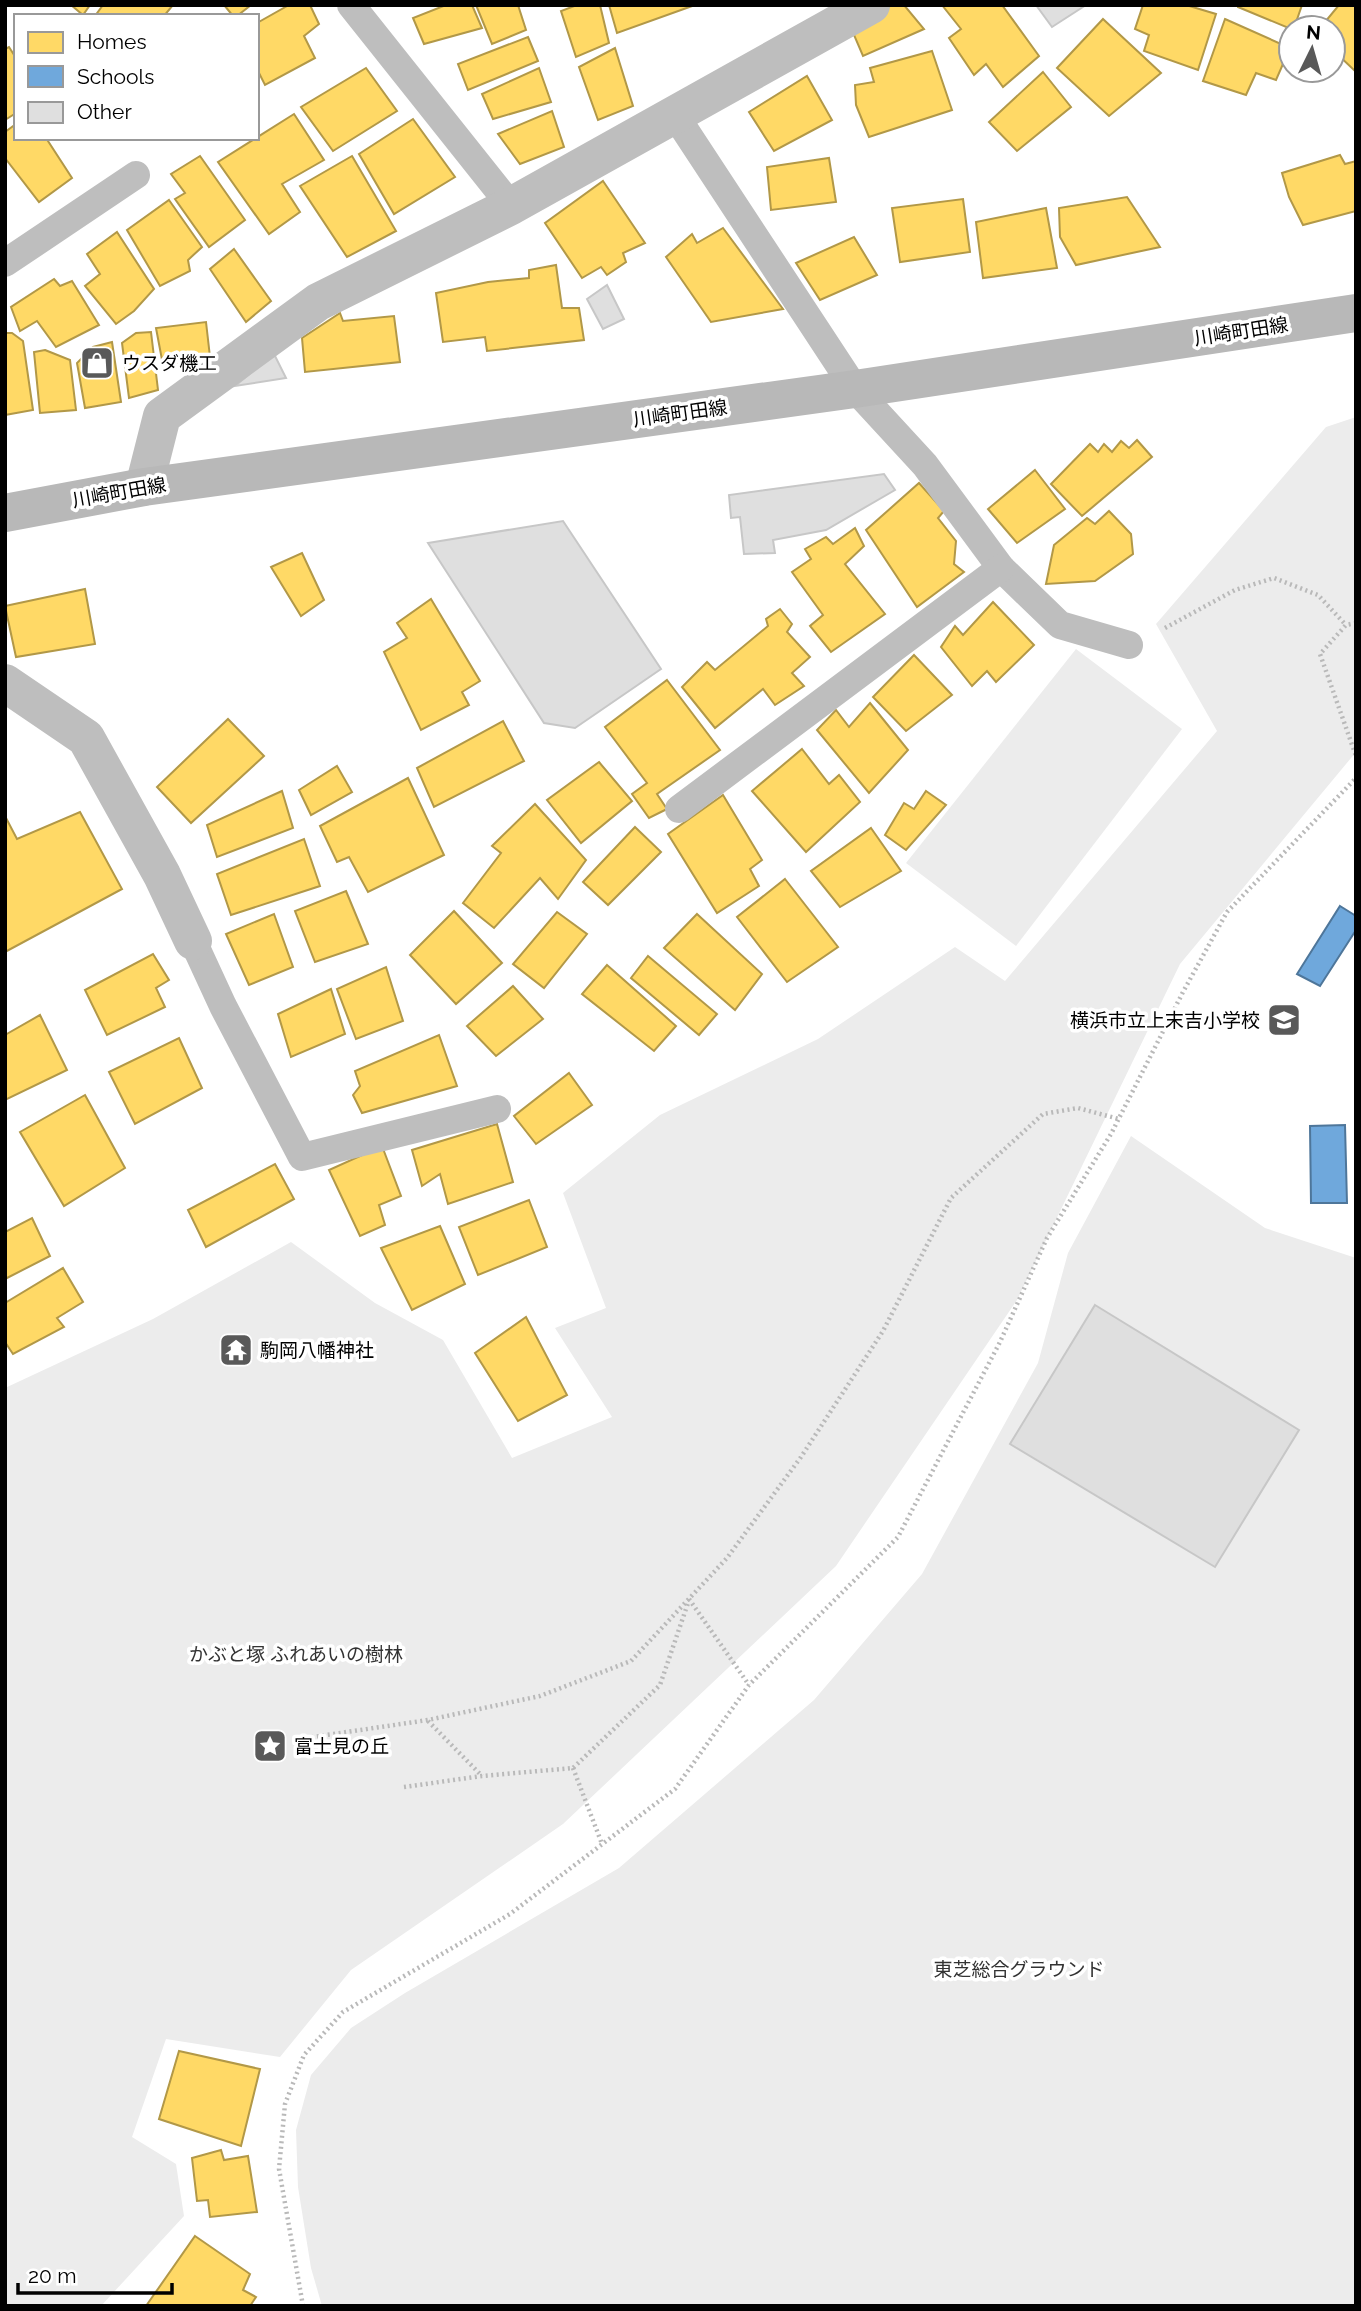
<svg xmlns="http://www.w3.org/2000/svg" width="1361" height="2311" font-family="Raleway,'Noto Sans JP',sans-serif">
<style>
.green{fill:#ececec}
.homes{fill:#ffd966;stroke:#b29847;stroke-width:2}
.schools{fill:#6fa8dc;stroke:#4e769a;stroke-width:2}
.building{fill:#dfdfdf;stroke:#c7c7c7;stroke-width:2}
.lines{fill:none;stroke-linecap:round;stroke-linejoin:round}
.path{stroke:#b9b9b9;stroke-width:4.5;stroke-dasharray:2 3.5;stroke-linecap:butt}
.lane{stroke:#bebebe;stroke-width:28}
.street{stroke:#bebebe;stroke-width:38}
.secondary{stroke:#b8b8b8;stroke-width:38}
.labels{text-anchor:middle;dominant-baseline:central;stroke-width:7;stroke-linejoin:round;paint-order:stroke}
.street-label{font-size:19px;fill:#000;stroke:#fff}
.poi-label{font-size:19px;fill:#000;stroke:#fff;text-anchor:start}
.park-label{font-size:19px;fill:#333;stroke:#fff}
</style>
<rect width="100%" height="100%" fill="#fff"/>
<g class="green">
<path d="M 1356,417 L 1356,752 L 1180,964 L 1017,1300 L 836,1566 L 563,1824 L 351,1970 L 280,2057 L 166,2039 L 132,2137 L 176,2164 L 184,2216 L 101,2306 L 5,2306 L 5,1388 L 153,1319 L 291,1242 L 375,1303 L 443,1340 L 512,1458 L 612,1417 L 555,1328 L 606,1308 L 563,1193 L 660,1115 L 818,1039 L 955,947 L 1005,981 L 1217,731 L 1156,624 L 1326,427 Z"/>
<path d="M 1076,649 L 1182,729 L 1016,946 L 906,863 Z"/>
<path d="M 1131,1136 L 1265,1228 L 1356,1258 L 1356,2306 L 322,2306 L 311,2268 L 298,2187 L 296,2130 L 311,2075 L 351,2028 L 405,1993 L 619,1868 L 814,1700 L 922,1574 L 1038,1363 L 1068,1253 Z"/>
</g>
<g class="homes">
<path d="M 71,5 L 90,5 L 83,15 Z"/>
<path d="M 103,5 L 173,5 L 164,16 L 95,16 Z"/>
<path d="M 224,5 L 251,5 L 237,16 L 233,16 Z"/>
<path d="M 289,5 L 310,5 L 319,24 L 304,36 L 315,58 L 265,85 L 257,69 L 257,23 Z"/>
<path d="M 446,5 L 472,5 L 482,28 L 424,44 L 413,18 Z"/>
<path d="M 476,5 L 518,5 L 526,30 L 492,44 Z"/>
<path d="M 577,5 L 600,5 L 609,43 L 576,57 L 561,11 Z"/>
<path d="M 609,5 L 695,5 L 617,33 Z"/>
<path d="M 892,5 L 904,5 L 924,29 L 863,56 L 851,28 Z"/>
<path d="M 942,5 L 1002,5 L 1039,56 L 1003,87 L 986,64 L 974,75 L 949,38 L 961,29 Z"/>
<path d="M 1143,5 L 1186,5 L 1216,14 L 1198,70 L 1144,51 L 1149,35 L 1135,29 Z"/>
<path d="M 1238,5 L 1302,5 L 1294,28 L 1291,29 L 1238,7 Z"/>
<path d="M 1339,5 L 1356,5 L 1356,72 L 1333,50 L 1333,28 L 1320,28 Z"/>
<path d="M 1103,19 L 1161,73 L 1109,116 L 1057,68 Z"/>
<path d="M 1225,19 L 1290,48 L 1276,80 L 1256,73 L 1246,95 L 1203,81 Z"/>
<path d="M 528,37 L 538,61 L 468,90 L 458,64 Z"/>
<path d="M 9,47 L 16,58 L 16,113 L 5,120 L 5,49 Z"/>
<path d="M 615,48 L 633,106 L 598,120 L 579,67 Z"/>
<path d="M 932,51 L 952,110 L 869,137 L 856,105 L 855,85 L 874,82 L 870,68 Z"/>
<path d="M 366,68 L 397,111 L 333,151 L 301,107 Z"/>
<path d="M 539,68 L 551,102 L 493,119 L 482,94 Z"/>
<path d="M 1043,72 L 1071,107 L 1017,151 L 989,122 Z"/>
<path d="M 807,76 L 832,120 L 774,151 L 749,112 Z"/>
<path d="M 552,111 L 564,147 L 520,164 L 498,134 Z"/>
<path d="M 294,114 L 324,160 L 282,184 L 300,212 L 269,234 L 218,162 Z"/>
<path d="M 413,119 L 455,177 L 394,214 L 359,154 Z"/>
<path d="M 16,124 L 16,138 L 46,138 L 72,178 L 39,202 L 5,158 L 5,132 Z"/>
<path d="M 1340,155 L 1345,164 L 1356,161 L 1356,211 L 1303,225 L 1289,197 L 1282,173 Z"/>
<path d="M 200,156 L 245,220 L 209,247 L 175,199 L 185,193 L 171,174 Z"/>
<path d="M 352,156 L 396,231 L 347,257 L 300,186 Z"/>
<path d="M 829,158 L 836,202 L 771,210 L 767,167 Z"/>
<path d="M 603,181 L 645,243 L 623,253 L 626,262 L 607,275 L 601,267 L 582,278 L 545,223 Z"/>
<path d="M 1127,197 L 1160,247 L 1076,265 L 1060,237 L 1059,208 Z"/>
<path d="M 963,199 L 970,252 L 900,262 L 892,208 Z"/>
<path d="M 169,200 L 202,247 L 188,260 L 190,271 L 160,286 L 127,230 Z"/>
<path d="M 1046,208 L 1057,268 L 983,278 L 976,222 Z"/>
<path d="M 723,228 L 783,309 L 711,322 L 666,257 L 692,234 L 697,243 Z"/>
<path d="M 117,232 L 154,289 L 134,311 L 116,324 L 85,286 L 100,274 L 87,254 Z"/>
<path d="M 854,237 L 877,275 L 820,300 L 796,263 Z"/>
<path d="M 234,249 L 271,301 L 246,322 L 210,269 Z"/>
<path d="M 556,265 L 562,308 L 579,308 L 584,340 L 487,351 L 485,337 L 443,342 L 436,293 L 488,282 L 529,278 L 529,270 Z"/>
<path d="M 54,279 L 60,286 L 72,281 L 99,325 L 56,347 L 37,321 L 20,331 L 11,307 Z"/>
<path d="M 340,313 L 343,321 L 394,316 L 400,362 L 305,372 L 302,338 Z"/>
<path d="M 206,322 L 210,357 L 163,365 L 156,328 Z"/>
<path d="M 151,332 L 158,390 L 129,398 L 122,343 L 136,333 Z"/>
<path d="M 5,333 L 12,333 L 23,341 L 33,410 L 5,415 Z"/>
<path d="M 112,342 L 121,402 L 85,408 L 77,363 L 93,347 Z"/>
<path d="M 45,350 L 70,360 L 76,410 L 40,413 L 34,352 Z"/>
<path d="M 1137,440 L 1152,457 L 1082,516 L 1051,484 L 1090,444 L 1098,452 L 1104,444 L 1112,452 L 1121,441 L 1129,448 Z"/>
<path d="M 1035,470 L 1065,509 L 1017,543 L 988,509 Z"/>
<path d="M 919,483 L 944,511 L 938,518 L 956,541 L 954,564 L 964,572 L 917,607 L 866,530 Z"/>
<path d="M 1109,511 L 1131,534 L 1133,554 L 1095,581 L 1046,584 L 1054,545 L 1087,518 L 1095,524 Z"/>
<path d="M 855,528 L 864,546 L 845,564 L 885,614 L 831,652 L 810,626 L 823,615 L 792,572 L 811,559 L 805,549 L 826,537 L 833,544 Z"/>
<path d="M 302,553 L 324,600 L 301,616 L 271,567 Z"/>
<path d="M 85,589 L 95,644 L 16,657 L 5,606 Z"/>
<path d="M 431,599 L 480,681 L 462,692 L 469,705 L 421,730 L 384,652 L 407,638 L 397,623 Z"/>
<path d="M 993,602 L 1034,645 L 996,682 L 987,671 L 972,686 L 941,647 L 955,626 L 963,635 Z"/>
<path d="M 780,609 L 792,624 L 787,632 L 810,657 L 792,673 L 804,686 L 775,705 L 763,689 L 715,728 L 682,687 L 707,662 L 715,670 L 768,626 L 766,619 Z"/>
<path d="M 914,655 L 952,695 L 906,731 L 873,697 Z"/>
<path d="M 667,680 L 720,750 L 657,794 L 667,809 L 649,818 L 632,794 L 647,783 L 605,727 Z"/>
<path d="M 870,703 L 908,750 L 869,793 L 817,730 L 836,710 L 849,727 Z"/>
<path d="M 228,719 L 264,756 L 191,823 L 157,787 Z"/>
<path d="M 503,721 L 524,761 L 434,807 L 417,768 Z"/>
<path d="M 802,749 L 829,784 L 839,775 L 860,802 L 806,852 L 752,791 Z"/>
<path d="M 599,762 L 632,801 L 581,843 L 547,800 Z"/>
<path d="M 337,766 L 352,792 L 311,815 L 299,790 Z"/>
<path d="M 408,778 L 444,855 L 368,892 L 349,857 L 337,862 L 320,826 Z"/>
<path d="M 282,791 L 293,828 L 217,857 L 207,825 Z"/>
<path d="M 926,791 L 946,805 L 906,850 L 885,835 L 904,803 L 914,809 Z"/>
<path d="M 723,795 L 762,860 L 750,869 L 759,886 L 717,913 L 668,834 Z"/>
<path d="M 535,804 L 586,860 L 558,899 L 540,878 L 494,928 L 463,903 L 501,853 L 492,846 Z"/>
<path d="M 80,812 L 122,889 L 5,952 L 5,816 L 17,839 Z"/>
<path d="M 635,827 L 661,852 L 608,905 L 583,882 Z"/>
<path d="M 871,828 L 901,871 L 840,907 L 811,871 Z"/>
<path d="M 304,839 L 320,886 L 231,915 L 217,874 Z"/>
<path d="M 785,879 L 838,947 L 787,982 L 737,917 Z"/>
<path d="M 346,891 L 368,944 L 315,962 L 295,911 Z"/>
<path d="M 454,911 L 502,963 L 456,1004 L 410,955 Z"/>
<path d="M 557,912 L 587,934 L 544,988 L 513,964 Z"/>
<path d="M 274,914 L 293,967 L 249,985 L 226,934 Z"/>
<path d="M 697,914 L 762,974 L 735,1010 L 664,948 Z"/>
<path d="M 153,954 L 169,980 L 156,988 L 165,1007 L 107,1035 L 85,990 Z"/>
<path d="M 648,956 L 717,1014 L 699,1035 L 631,978 Z"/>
<path d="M 607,965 L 676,1026 L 654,1051 L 582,994 Z"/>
<path d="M 386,967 L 403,1021 L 356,1039 L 337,989 Z"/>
<path d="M 513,986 L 543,1019 L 496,1056 L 467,1026 Z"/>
<path d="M 331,989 L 345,1034 L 291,1057 L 278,1014 Z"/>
<path d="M 40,1015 L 67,1070 L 5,1100 L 5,1035 Z"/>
<path d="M 439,1035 L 457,1086 L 362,1113 L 353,1095 L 360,1086 L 355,1071 Z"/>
<path d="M 179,1038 L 202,1088 L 135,1124 L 109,1072 Z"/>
<path d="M 569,1073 L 592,1105 L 536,1144 L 514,1116 Z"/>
<path d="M 85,1095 L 125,1168 L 64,1206 L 20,1132 Z"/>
<path d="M 497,1124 L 513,1182 L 448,1204 L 440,1174 L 422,1186 L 412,1150 Z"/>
<path d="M 382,1146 L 401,1196 L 379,1205 L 385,1225 L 360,1236 L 329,1170 Z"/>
<path d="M 275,1164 L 294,1199 L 206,1247 L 188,1210 Z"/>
<path d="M 529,1200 L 547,1247 L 478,1275 L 459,1227 Z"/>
<path d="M 32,1218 L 50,1256 L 5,1279 L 5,1232 Z"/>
<path d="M 440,1226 L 465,1284 L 412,1310 L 381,1248 Z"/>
<path d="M 63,1268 L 83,1302 L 57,1318 L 64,1327 L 13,1354 L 5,1342 L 5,1303 Z"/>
<path d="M 526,1317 L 567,1395 L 518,1421 L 475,1353 Z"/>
<path d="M 179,2051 L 260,2069 L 241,2146 L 159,2119 Z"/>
<path d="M 221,2150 L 224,2160 L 248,2156 L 257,2212 L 210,2217 L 208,2200 L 197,2201 L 192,2158 Z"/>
<path d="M 195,2236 L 250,2274 L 243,2290 L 256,2297 L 250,2306 L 146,2306 Z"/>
</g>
<g class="schools">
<path d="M 1340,906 L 1356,916 L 1356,930 L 1320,986 L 1297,974 Z"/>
<path d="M 1345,1125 L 1347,1203 L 1311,1203 L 1310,1126 Z"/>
</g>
<g class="building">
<path d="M 1036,5 L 1086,5 L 1052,27 Z"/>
<path d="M 607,285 L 624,319 L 603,329 L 587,299 Z"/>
<path d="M 274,354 L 286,378 L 235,386 Z"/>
<path d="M 884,474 L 895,490 L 826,530 L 773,540 L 775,553 L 744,554 L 740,517 L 731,518 L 729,495 Z"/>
<path d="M 563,521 L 661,669 L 575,728 L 544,723 L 428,543 Z"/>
<path d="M 1095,1305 L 1299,1430 L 1215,1567 L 1010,1444 Z"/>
</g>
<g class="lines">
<g class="path">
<path d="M 1356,623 L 1346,625 L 1320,654 L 1356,756"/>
<path d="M 1165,628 L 1235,590 L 1274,578 L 1318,595 L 1346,625"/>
<path d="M 689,1599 L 749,1685"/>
<path d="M 428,1721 L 482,1776"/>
<path d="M 306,1738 L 428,1720 L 540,1696 L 631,1661 L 727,1558 L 801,1457 L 883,1331 L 951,1198 L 1043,1114 L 1078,1108 L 1119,1119"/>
<path d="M 573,1768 L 602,1844"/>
<path d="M 404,1787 L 482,1776 L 573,1768 L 660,1685 L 688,1603"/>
<path d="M 303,2306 L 279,2169 L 285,2104 L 304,2055 L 343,2012 L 510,1914 L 675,1789 L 749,1685 L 898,1537 L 1000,1342 L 1047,1238 L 1111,1134 L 1183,992 L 1227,912 L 1356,778"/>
</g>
<g class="lane">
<path d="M 351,5 L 511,206"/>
<path d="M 675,115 L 855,389 L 925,465 L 1001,568 L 1060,625 L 1129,645"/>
<path d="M 5,263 L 136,175"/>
<path d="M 679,809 L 1001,568"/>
<path d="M 193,941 L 223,1006 L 302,1157 L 497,1109"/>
</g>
<g class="street">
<path d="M 144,487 L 162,416 L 318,302 L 511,206 L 871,5"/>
<path d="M 5,683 L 86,738 L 162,875 L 193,941"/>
</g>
<path class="secondary" d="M 5,513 L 144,487 L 855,389 L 1356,313"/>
</g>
<defs>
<symbol id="shop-square" viewBox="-11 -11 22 22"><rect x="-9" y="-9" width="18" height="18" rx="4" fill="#595959" stroke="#fff"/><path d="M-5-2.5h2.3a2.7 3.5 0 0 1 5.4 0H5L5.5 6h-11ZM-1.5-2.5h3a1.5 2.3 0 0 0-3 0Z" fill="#fff"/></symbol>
<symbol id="school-square" viewBox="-11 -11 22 22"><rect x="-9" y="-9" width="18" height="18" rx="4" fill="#595959" stroke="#fff"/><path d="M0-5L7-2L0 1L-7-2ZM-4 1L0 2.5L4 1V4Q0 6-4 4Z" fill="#fff"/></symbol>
<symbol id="temple-square" viewBox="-11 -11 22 22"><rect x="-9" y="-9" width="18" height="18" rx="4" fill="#595959" stroke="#fff"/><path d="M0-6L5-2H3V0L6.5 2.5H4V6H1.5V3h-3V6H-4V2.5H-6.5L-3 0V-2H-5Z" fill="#fff"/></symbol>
<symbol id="sight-square" viewBox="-11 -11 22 22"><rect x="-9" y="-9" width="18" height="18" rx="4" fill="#595959" stroke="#fff"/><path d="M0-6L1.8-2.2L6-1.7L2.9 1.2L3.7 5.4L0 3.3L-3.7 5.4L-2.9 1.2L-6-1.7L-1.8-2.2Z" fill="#fff"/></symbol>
</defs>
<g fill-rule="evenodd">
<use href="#shop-square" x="78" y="344" width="38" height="38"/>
<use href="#school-square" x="1265" y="1001" width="38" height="38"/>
<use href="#temple-square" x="217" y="1331" width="38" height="38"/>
<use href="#sight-square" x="251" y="1727" width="38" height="38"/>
</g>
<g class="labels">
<g class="street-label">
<text transform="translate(1241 331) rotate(-9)">川崎町田線</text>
<text transform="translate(680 413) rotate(-8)">川崎町田線</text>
<text transform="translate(119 492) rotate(-10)">川崎町田線</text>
</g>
<g class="poi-label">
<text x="122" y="363">ウスダ機工</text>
<text x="1260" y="1020" text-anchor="end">横浜市立上末吉小学校</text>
<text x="260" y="1350">駒岡八幡神社</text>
<text x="294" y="1746">富士見の丘</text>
</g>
<g class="park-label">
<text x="296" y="1654">かぶと塚 ふれあいの樹林</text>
<text x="1019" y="1969">東芝総合グラウンド</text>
</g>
</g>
<rect width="1361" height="2311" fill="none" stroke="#000000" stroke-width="14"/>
<rect x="14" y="14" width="245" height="126" fill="#ffffff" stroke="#999999" stroke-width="2"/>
<rect x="28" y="32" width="35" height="21" fill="#ffd966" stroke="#999999" stroke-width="2"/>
<text x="77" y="49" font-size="21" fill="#000000">Homes</text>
<rect x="28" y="66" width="35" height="21" fill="#6fa8dc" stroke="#999999" stroke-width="2"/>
<text x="77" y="84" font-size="21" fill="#000000">Schools</text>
<rect x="28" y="102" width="35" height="21" fill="#dfdfdf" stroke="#999999" stroke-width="2"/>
<text x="77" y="119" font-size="21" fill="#000000">Other</text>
<g transform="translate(1312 49) rotate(5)"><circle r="33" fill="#ffffff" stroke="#999999" stroke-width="2"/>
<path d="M0-5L12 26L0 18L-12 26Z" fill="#595959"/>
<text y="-10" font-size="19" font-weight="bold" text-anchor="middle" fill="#000000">N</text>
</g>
<path d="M18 2283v10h154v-10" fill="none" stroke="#000000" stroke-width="3.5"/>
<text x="28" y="2283" font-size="21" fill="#000000" stroke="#ffffff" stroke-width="5" paint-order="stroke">20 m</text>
</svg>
